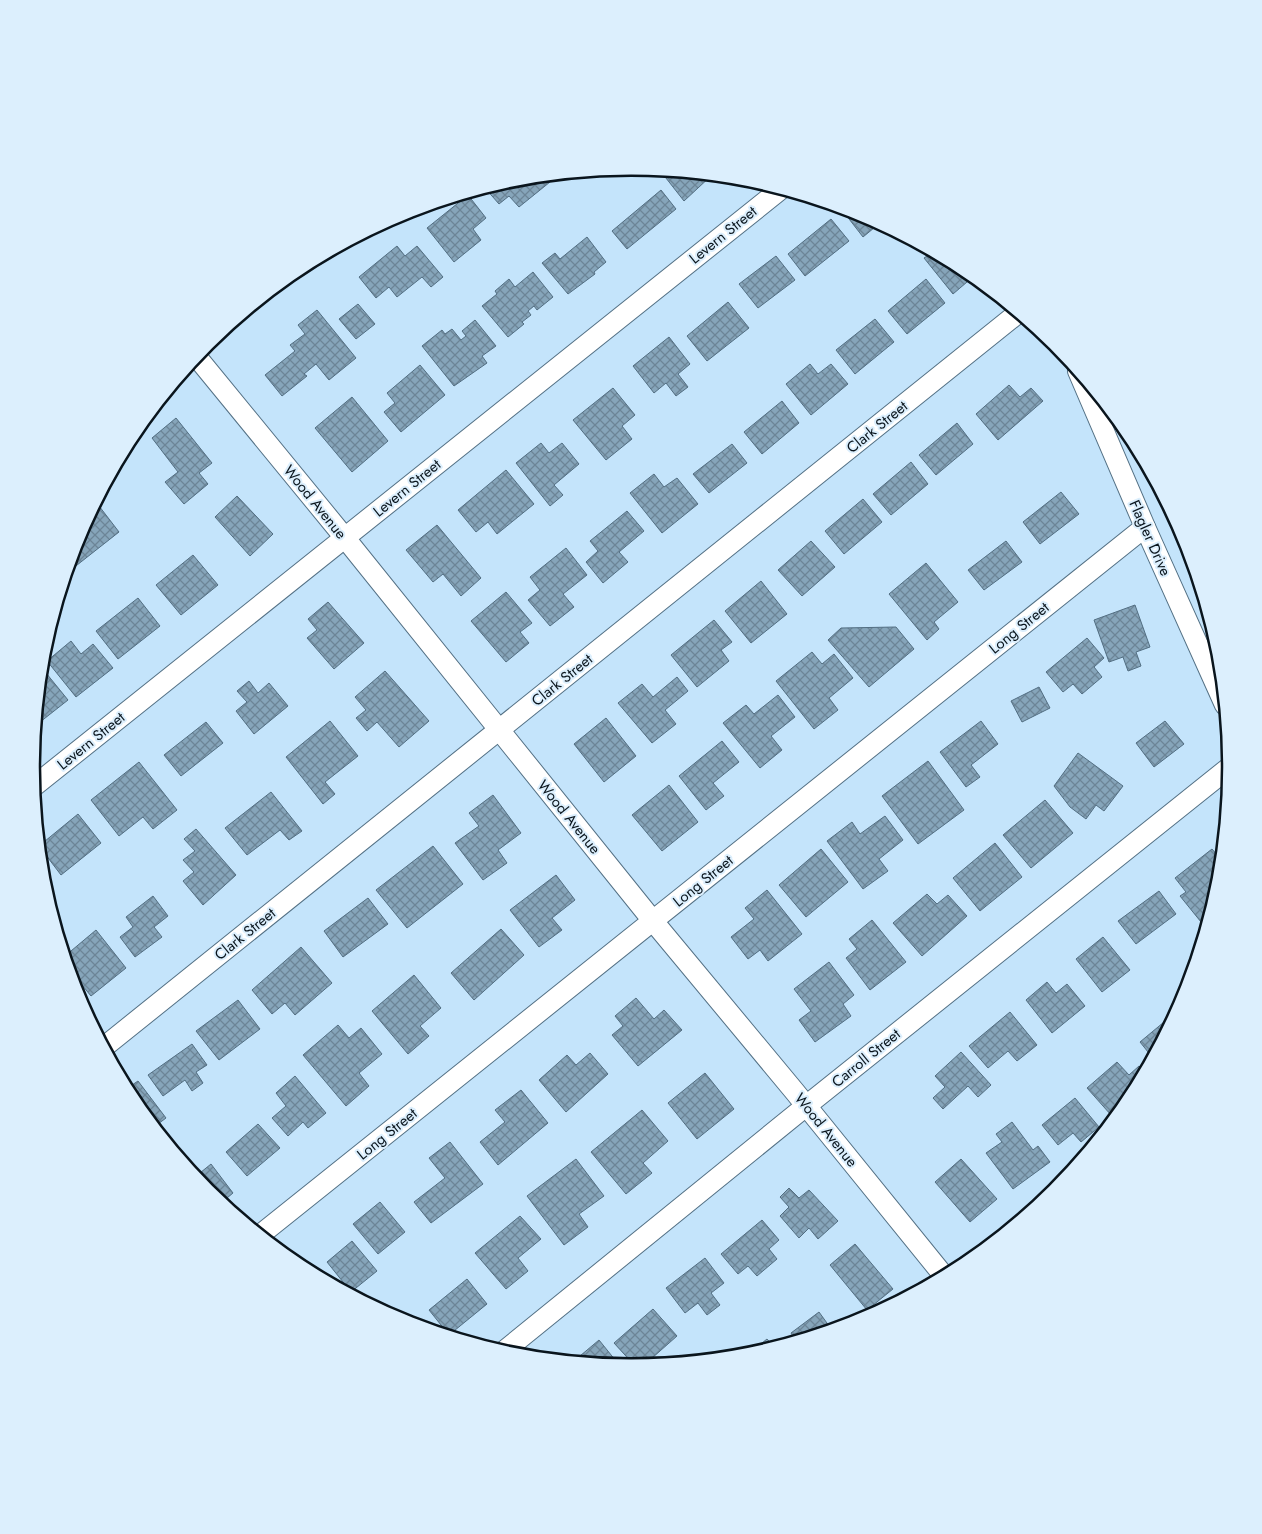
<svg xmlns="http://www.w3.org/2000/svg" width="1262" height="1534" font-family="Jost,sans-serif">
<style>
.building{fill:url(#building-cross-hatch);stroke:#526e82}
.lines{fill:none;stroke-linecap:round;stroke-linejoin:round}
.minor-casing{stroke:#547185;stroke-width:22}
.minor{stroke:#fff;stroke-width:20}
.labels{text-anchor:middle;dominant-baseline:central;stroke-width:4;stroke-linejoin:round;paint-order:stroke}
.street-label{font-size:15px;fill:#0a151d;stroke:#dceffd}
.rim{fill:none;stroke:#0a151d;stroke-width:2.5}
</style>
<defs>
<pattern id="building-cross-hatch" width="8" height="8" patternUnits="userSpaceOnUse" patternTransform="scale(1.25)"><rect width="8" height="8" fill="#86a5ba"/><path d="M0 0l8 8M0 8l8-8" fill="none" stroke="#6c8597"/></pattern>
</defs>
<rect width="100%" height="100%" fill="#c4e4fb"/>
<g class="building">
<path d="M 665,171 L 712,175 L 684,201 L 662,173 Z"/>
<path d="M 545,176 L 550,182 L 519,207 L 509,196 L 499,204 L 485,188 L 514,179 Z"/>
<path d="M 661,190 L 676,209 L 627,249 L 612,231 Z"/>
<path d="M 468,195 L 486,218 L 473,229 L 481,240 L 454,262 L 427,228 Z"/>
<path d="M 839,206 L 861,213 L 880,223 L 863,237 Z"/>
<path d="M 831,219 L 849,241 L 805,276 L 788,254 Z"/>
<path d="M 587,237 L 606,262 L 594,272 L 595,274 L 568,294 L 542,263 L 555,253 L 560,259 Z"/>
<path d="M 397,246 L 405,256 L 417,246 L 443,277 L 431,287 L 422,277 L 397,297 L 389,287 L 376,298 L 359,277 Z"/>
<path d="M 933,252 L 964,268 L 974,276 L 953,294 L 924,258 Z"/>
<path d="M 776,256 L 795,280 L 758,308 L 739,284 Z"/>
<path d="M 533,272 L 553,297 L 537,310 L 534,306 L 528,311 L 531,315 L 522,322 L 524,324 L 508,337 L 482,306 L 497,294 L 495,291 L 509,279 L 515,287 Z"/>
<path d="M 926,279 L 945,303 L 907,334 L 888,311 Z"/>
<path d="M 728,302 L 749,328 L 707,361 L 687,336 Z"/>
<path d="M 358,304 L 375,324 L 356,339 L 339,319 Z"/>
<path d="M 317,310 L 356,358 L 329,380 L 316,364 L 304,374 L 307,376 L 282,396 L 265,375 L 295,351 L 290,345 L 305,334 L 298,325 Z"/>
<path d="M 875,319 L 894,342 L 855,374 L 836,350 Z"/>
<path d="M 475,320 L 496,346 L 482,356 L 487,363 L 454,386 L 422,346 L 442,330 L 445,334 L 452,329 L 461,340 L 466,336 L 462,331 Z"/>
<path d="M 669,337 L 690,364 L 678,374 L 688,387 L 676,396 L 666,383 L 654,393 L 633,366 Z"/>
<path d="M 810,364 L 818,374 L 831,364 L 848,384 L 811,415 L 786,384 Z"/>
<path d="M 420,365 L 445,395 L 401,432 L 384,412 L 395,403 L 387,393 Z"/>
<path d="M 1009,385 L 1020,397 L 1031,388 L 1043,401 L 998,440 L 976,414 Z"/>
<path d="M 613,388 L 635,415 L 622,426 L 632,439 L 606,460 L 573,420 Z"/>
<path d="M 352,397 L 388,441 L 352,472 L 315,428 Z"/>
<path d="M 782,401 L 799,423 L 762,454 L 744,432 Z"/>
<path d="M 176,418 L 212,463 L 199,473 L 208,484 L 184,504 L 165,482 L 178,472 L 152,438 Z"/>
<path d="M 957,423 L 973,444 L 936,475 L 919,455 Z"/>
<path d="M 541,443 L 549,453 L 562,443 L 579,464 L 554,485 L 563,495 L 550,506 L 516,463 Z"/>
<path d="M 732,444 L 747,463 L 709,493 L 693,474 Z"/>
<path d="M 911,462 L 928,484 L 891,515 L 873,494 Z"/>
<path d="M 506,470 L 534,504 L 497,534 L 488,522 L 476,532 L 458,510 Z"/>
<path d="M 654,474 L 664,487 L 677,478 L 698,504 L 662,533 L 630,493 Z"/>
<path d="M 1061,492 L 1079,514 L 1040,544 L 1023,522 Z"/>
<path d="M 237,496 L 273,534 L 250,556 L 215,517 Z"/>
<path d="M 863,499 L 882,522 L 844,554 L 825,531 Z"/>
<path d="M 96,502 L 119,532 L 72,569 L 69,565 L 77,537 Z"/>
<path d="M 627,511 L 644,531 L 619,552 L 628,562 L 603,583 L 586,562 L 598,551 L 590,541 Z"/>
<path d="M 437,525 L 481,578 L 461,596 L 443,574 L 433,582 L 406,550 Z"/>
<path d="M 811,541 L 835,567 L 802,596 L 778,570 Z"/>
<path d="M 1006,541 L 1022,562 L 984,590 L 968,570 Z"/>
<path d="M 566,548 L 587,575 L 563,594 L 574,607 L 550,626 L 528,600 L 540,590 L 530,577 Z"/>
<path d="M 193,555 L 218,585 L 181,615 L 156,585 Z"/>
<path d="M 926,563 L 958,602 L 934,622 L 939,629 L 927,640 L 889,594 Z"/>
<path d="M 761,581 L 787,614 L 751,643 L 725,611 Z"/>
<path d="M 506,592 L 532,623 L 520,632 L 529,643 L 506,662 L 471,621 Z"/>
<path d="M 138,598 L 160,626 L 118,659 L 96,631 Z"/>
<path d="M 328,602 L 364,643 L 334,669 L 307,638 L 317,630 L 308,619 Z"/>
<path d="M 1135,605 L 1150,647 L 1136,652 L 1141,666 L 1128,671 L 1123,657 L 1109,662 L 1094,620 Z"/>
<path d="M 714,620 L 732,642 L 721,650 L 729,661 L 697,687 L 671,655 Z"/>
<path d="M 896,627 L 914,649 L 869,687 L 828,640 L 841,628 Z"/>
<path d="M 1087,638 L 1104,658 L 1094,667 L 1102,677 L 1082,694 L 1073,684 L 1063,692 L 1046,672 Z"/>
<path d="M 71,641 L 81,654 L 93,644 L 113,668 L 76,697 L 47,661 Z"/>
<path d="M 812,652 L 822,664 L 834,654 L 853,678 L 829,698 L 838,710 L 814,729 L 776,681 Z"/>
<path d="M 42,668 L 68,700 L 35,726 L 41,669 Z"/>
<path d="M 385,671 L 429,721 L 399,747 L 377,722 L 367,731 L 356,718 L 366,710 L 355,697 Z"/>
<path d="M 677,677 L 688,691 L 665,710 L 676,724 L 652,743 L 618,703 L 642,684 L 653,697 Z"/>
<path d="M 249,681 L 258,693 L 269,683 L 288,706 L 254,734 L 236,711 L 247,702 L 237,691 Z"/>
<path d="M 1039,687 L 1050,708 L 1022,722 L 1011,701 Z"/>
<path d="M 778,695 L 795,717 L 771,736 L 782,750 L 760,768 L 723,723 L 746,705 L 754,714 Z"/>
<path d="M 606,718 L 636,756 L 604,782 L 574,744 Z"/>
<path d="M 330,721 L 358,756 L 325,782 L 335,794 L 323,804 L 286,757 Z"/>
<path d="M 981,721 L 998,744 L 971,765 L 980,777 L 966,787 L 940,752 Z"/>
<path d="M 1165,721 L 1184,744 L 1154,767 L 1136,743 Z"/>
<path d="M 206,722 L 223,743 L 181,776 L 164,755 Z"/>
<path d="M 722,741 L 739,762 L 713,783 L 724,796 L 706,810 L 679,776 Z"/>
<path d="M 1078,753 L 1123,786 L 1104,811 L 1096,805 L 1086,819 L 1070,807 L 1054,786 Z"/>
<path d="M 928,761 L 964,810 L 918,844 L 882,796 Z"/>
<path d="M 139,762 L 177,810 L 153,829 L 143,817 L 119,836 L 91,800 Z"/>
<path d="M 669,785 L 698,822 L 662,851 L 632,815 Z"/>
<path d="M 271,792 L 302,831 L 289,840 L 280,830 L 247,855 L 225,828 Z"/>
<path d="M 493,795 L 521,833 L 498,850 L 507,863 L 483,880 L 455,843 L 479,826 L 469,813 Z"/>
<path d="M 1045,800 L 1073,833 L 1031,868 L 1003,835 Z"/>
<path d="M 78,814 L 101,843 L 61,875 L 39,846 Z"/>
<path d="M 885,816 L 903,840 L 879,859 L 888,871 L 863,889 L 827,841 L 852,822 L 860,834 Z"/>
<path d="M 196,829 L 236,875 L 203,905 L 183,881 L 194,872 L 183,860 L 195,851 L 184,839 Z"/>
<path d="M 995,843 L 1022,877 L 980,911 L 953,878 Z"/>
<path d="M 433,846 L 463,884 L 407,928 L 376,890 Z"/>
<path d="M 821,849 L 848,882 L 806,917 L 779,885 Z"/>
<path d="M 1212,849 L 1222,861 L 1219,884 L 1210,914 L 1201,922 L 1180,896 L 1186,892 L 1175,878 Z"/>
<path d="M 556,875 L 575,900 L 552,918 L 562,930 L 539,947 L 510,910 Z"/>
<path d="M 767,890 L 802,934 L 768,961 L 760,950 L 748,959 L 731,937 L 754,919 L 745,908 Z"/>
<path d="M 1159,891 L 1176,914 L 1136,944 L 1118,921 Z"/>
<path d="M 927,894 L 937,904 L 948,895 L 967,916 L 922,956 L 893,923 Z"/>
<path d="M 153,896 L 168,916 L 154,927 L 162,937 L 135,957 L 120,937 L 133,927 L 126,917 Z"/>
<path d="M 368,898 L 388,924 L 343,957 L 324,931 Z"/>
<path d="M 872,920 L 906,962 L 870,990 L 846,958 L 857,949 L 849,939 Z"/>
<path d="M 501,929 L 524,955 L 474,1000 L 451,973 Z"/>
<path d="M 96,930 L 126,968 L 91,996 L 69,969 L 65,956 Z"/>
<path d="M 1103,937 L 1130,970 L 1102,992 L 1076,959 Z"/>
<path d="M 301,947 L 332,983 L 295,1015 L 285,1003 L 272,1014 L 252,990 Z"/>
<path d="M 829,962 L 854,995 L 843,1004 L 851,1016 L 815,1042 L 799,1020 L 811,1011 L 794,989 Z"/>
<path d="M 414,975 L 441,1008 L 420,1026 L 429,1036 L 408,1054 L 372,1011 Z"/>
<path d="M 1047,982 L 1056,993 L 1067,984 L 1085,1006 L 1052,1033 L 1026,1000 Z"/>
<path d="M 636,998 L 654,1019 L 664,1010 L 682,1030 L 638,1066 L 612,1035 L 623,1026 L 615,1016 Z"/>
<path d="M 238,1000 L 260,1029 L 219,1060 L 196,1031 Z"/>
<path d="M 1010,1012 L 1037,1045 L 1017,1061 L 1008,1051 L 988,1068 L 969,1046 Z"/>
<path d="M 1164,1022 L 1168,1028 L 1152,1057 L 1140,1042 Z"/>
<path d="M 338,1025 L 349,1038 L 361,1028 L 382,1054 L 359,1073 L 369,1086 L 346,1106 L 303,1055 Z"/>
<path d="M 192,1044 L 207,1065 L 196,1072 L 203,1083 L 192,1091 L 185,1080 L 163,1096 L 148,1075 Z"/>
<path d="M 961,1052 L 991,1085 L 978,1097 L 968,1086 L 943,1109 L 933,1098 L 945,1087 L 935,1076 Z"/>
<path d="M 590,1053 L 608,1074 L 566,1112 L 539,1080 L 567,1055 L 576,1065 Z"/>
<path d="M 1117,1062 L 1129,1075 L 1139,1066 L 1144,1072 L 1132,1096 L 1111,1115 L 1087,1088 Z"/>
<path d="M 705,1073 L 734,1109 L 697,1139 L 668,1103 Z"/>
<path d="M 295,1076 L 326,1113 L 308,1128 L 303,1122 L 288,1136 L 272,1118 L 286,1106 L 276,1093 Z"/>
<path d="M 138,1081 L 166,1118 L 154,1127 L 132,1100 L 126,1089 Z"/>
<path d="M 521,1090 L 548,1123 L 498,1165 L 480,1142 L 505,1122 L 495,1110 Z"/>
<path d="M 1075,1098 L 1099,1127 L 1081,1142 L 1073,1133 L 1058,1145 L 1042,1125 Z"/>
<path d="M 642,1110 L 668,1141 L 643,1163 L 652,1173 L 626,1194 L 591,1152 Z"/>
<path d="M 1012,1122 L 1033,1150 L 1038,1146 L 1050,1162 L 1013,1189 L 986,1153 L 1002,1142 L 996,1134 Z"/>
<path d="M 258,1124 L 280,1148 L 247,1176 L 226,1152 Z"/>
<path d="M 450,1142 L 483,1184 L 431,1223 L 414,1202 L 445,1178 L 429,1158 Z"/>
<path d="M 576,1159 L 604,1196 L 579,1214 L 588,1227 L 564,1245 L 527,1196 Z"/>
<path d="M 961,1159 L 997,1199 L 970,1222 L 935,1182 Z"/>
<path d="M 211,1164 L 233,1193 L 221,1203 L 207,1191 L 195,1177 Z"/>
<path d="M 789,1188 L 799,1198 L 809,1190 L 838,1221 L 818,1239 L 809,1228 L 799,1238 L 780,1216 L 789,1207 L 780,1197 Z"/>
<path d="M 380,1202 L 405,1232 L 378,1254 L 353,1224 Z"/>
<path d="M 520,1216 L 541,1239 L 518,1258 L 528,1271 L 506,1289 L 475,1253 Z"/>
<path d="M 762,1220 L 779,1240 L 769,1249 L 777,1259 L 757,1276 L 748,1266 L 738,1274 L 721,1254 Z"/>
<path d="M 352,1241 L 377,1271 L 351,1292 L 327,1262 Z"/>
<path d="M 855,1244 L 893,1289 L 867,1310 L 830,1265 Z"/>
<path d="M 705,1258 L 724,1283 L 711,1293 L 720,1305 L 707,1315 L 698,1303 L 685,1313 L 666,1288 Z"/>
<path d="M 467,1279 L 487,1304 L 449,1335 L 429,1310 Z"/>
<path d="M 653,1309 L 677,1336 L 643,1366 L 635,1366 L 614,1343 Z"/>
<path d="M 819,1312 L 832,1330 L 796,1341 L 791,1333 Z"/>
<path d="M 412,1315 L 422,1327 L 404,1322 Z"/>
<path d="M 767,1339 L 774,1347 L 747,1355 Z"/>
<path d="M 599,1340 L 620,1366 L 574,1361 Z"/>
</g>
<g class="lines">
<defs>
<g id="minor">
<path d="M 196,356 L 345,538 L 653,921 L 795,1092 L 944,1276"/>
<path d="M 1078,371 L 1145,527 L 1225,705"/>
<path d="M 33,787 L 781,189"/>
<path d="M 104,1047 L 1018,313"/>
<path d="M 260,1235 L 1145,527"/>
<path d="M 503,1352 L 806,1106 L 1231,766"/>
</g>
</defs>
<use href="#minor" class="minor-casing"/>
<use href="#minor" class="minor"/>
</g>
<g class="labels">
<g class="street-label">
<text transform="translate(723 235) rotate(-39)">Levern Street</text>
<text transform="translate(877 427) rotate(-39)">Clark Street</text>
<text transform="translate(407 488) rotate(-39)">Levern Street</text>
<text transform="translate(315 502) rotate(51)">Wood Avenue</text>
<text transform="translate(1150 538) rotate(66)">Flagler Drive</text>
<text transform="translate(1019 628) rotate(-39)">Long Street</text>
<text transform="translate(562 680) rotate(-39)">Clark Street</text>
<text transform="translate(91 741) rotate(-39)">Levern Street</text>
<text transform="translate(569 817) rotate(51)">Wood Avenue</text>
<text transform="translate(703 881) rotate(-39)">Long Street</text>
<text transform="translate(245 934) rotate(-39)">Clark Street</text>
<text transform="translate(866 1058) rotate(-39)">Carroll Street</text>
<text transform="translate(826 1130) rotate(51)">Wood Avenue</text>
<text transform="translate(387 1134) rotate(-39)">Long Street</text>
</g>
</g>
<path d="M0 0H1262V1534H0ZM40 767a591 591 0 1 1 1182 0a591 591 0 1 1-1182 0Z" fill="#dceffd" fill-rule="evenodd"/>
<path class="rim" d="M40 767a591 591 0 1 1 1182 0a591 591 0 1 1-1182 0Z"/>
</svg>
